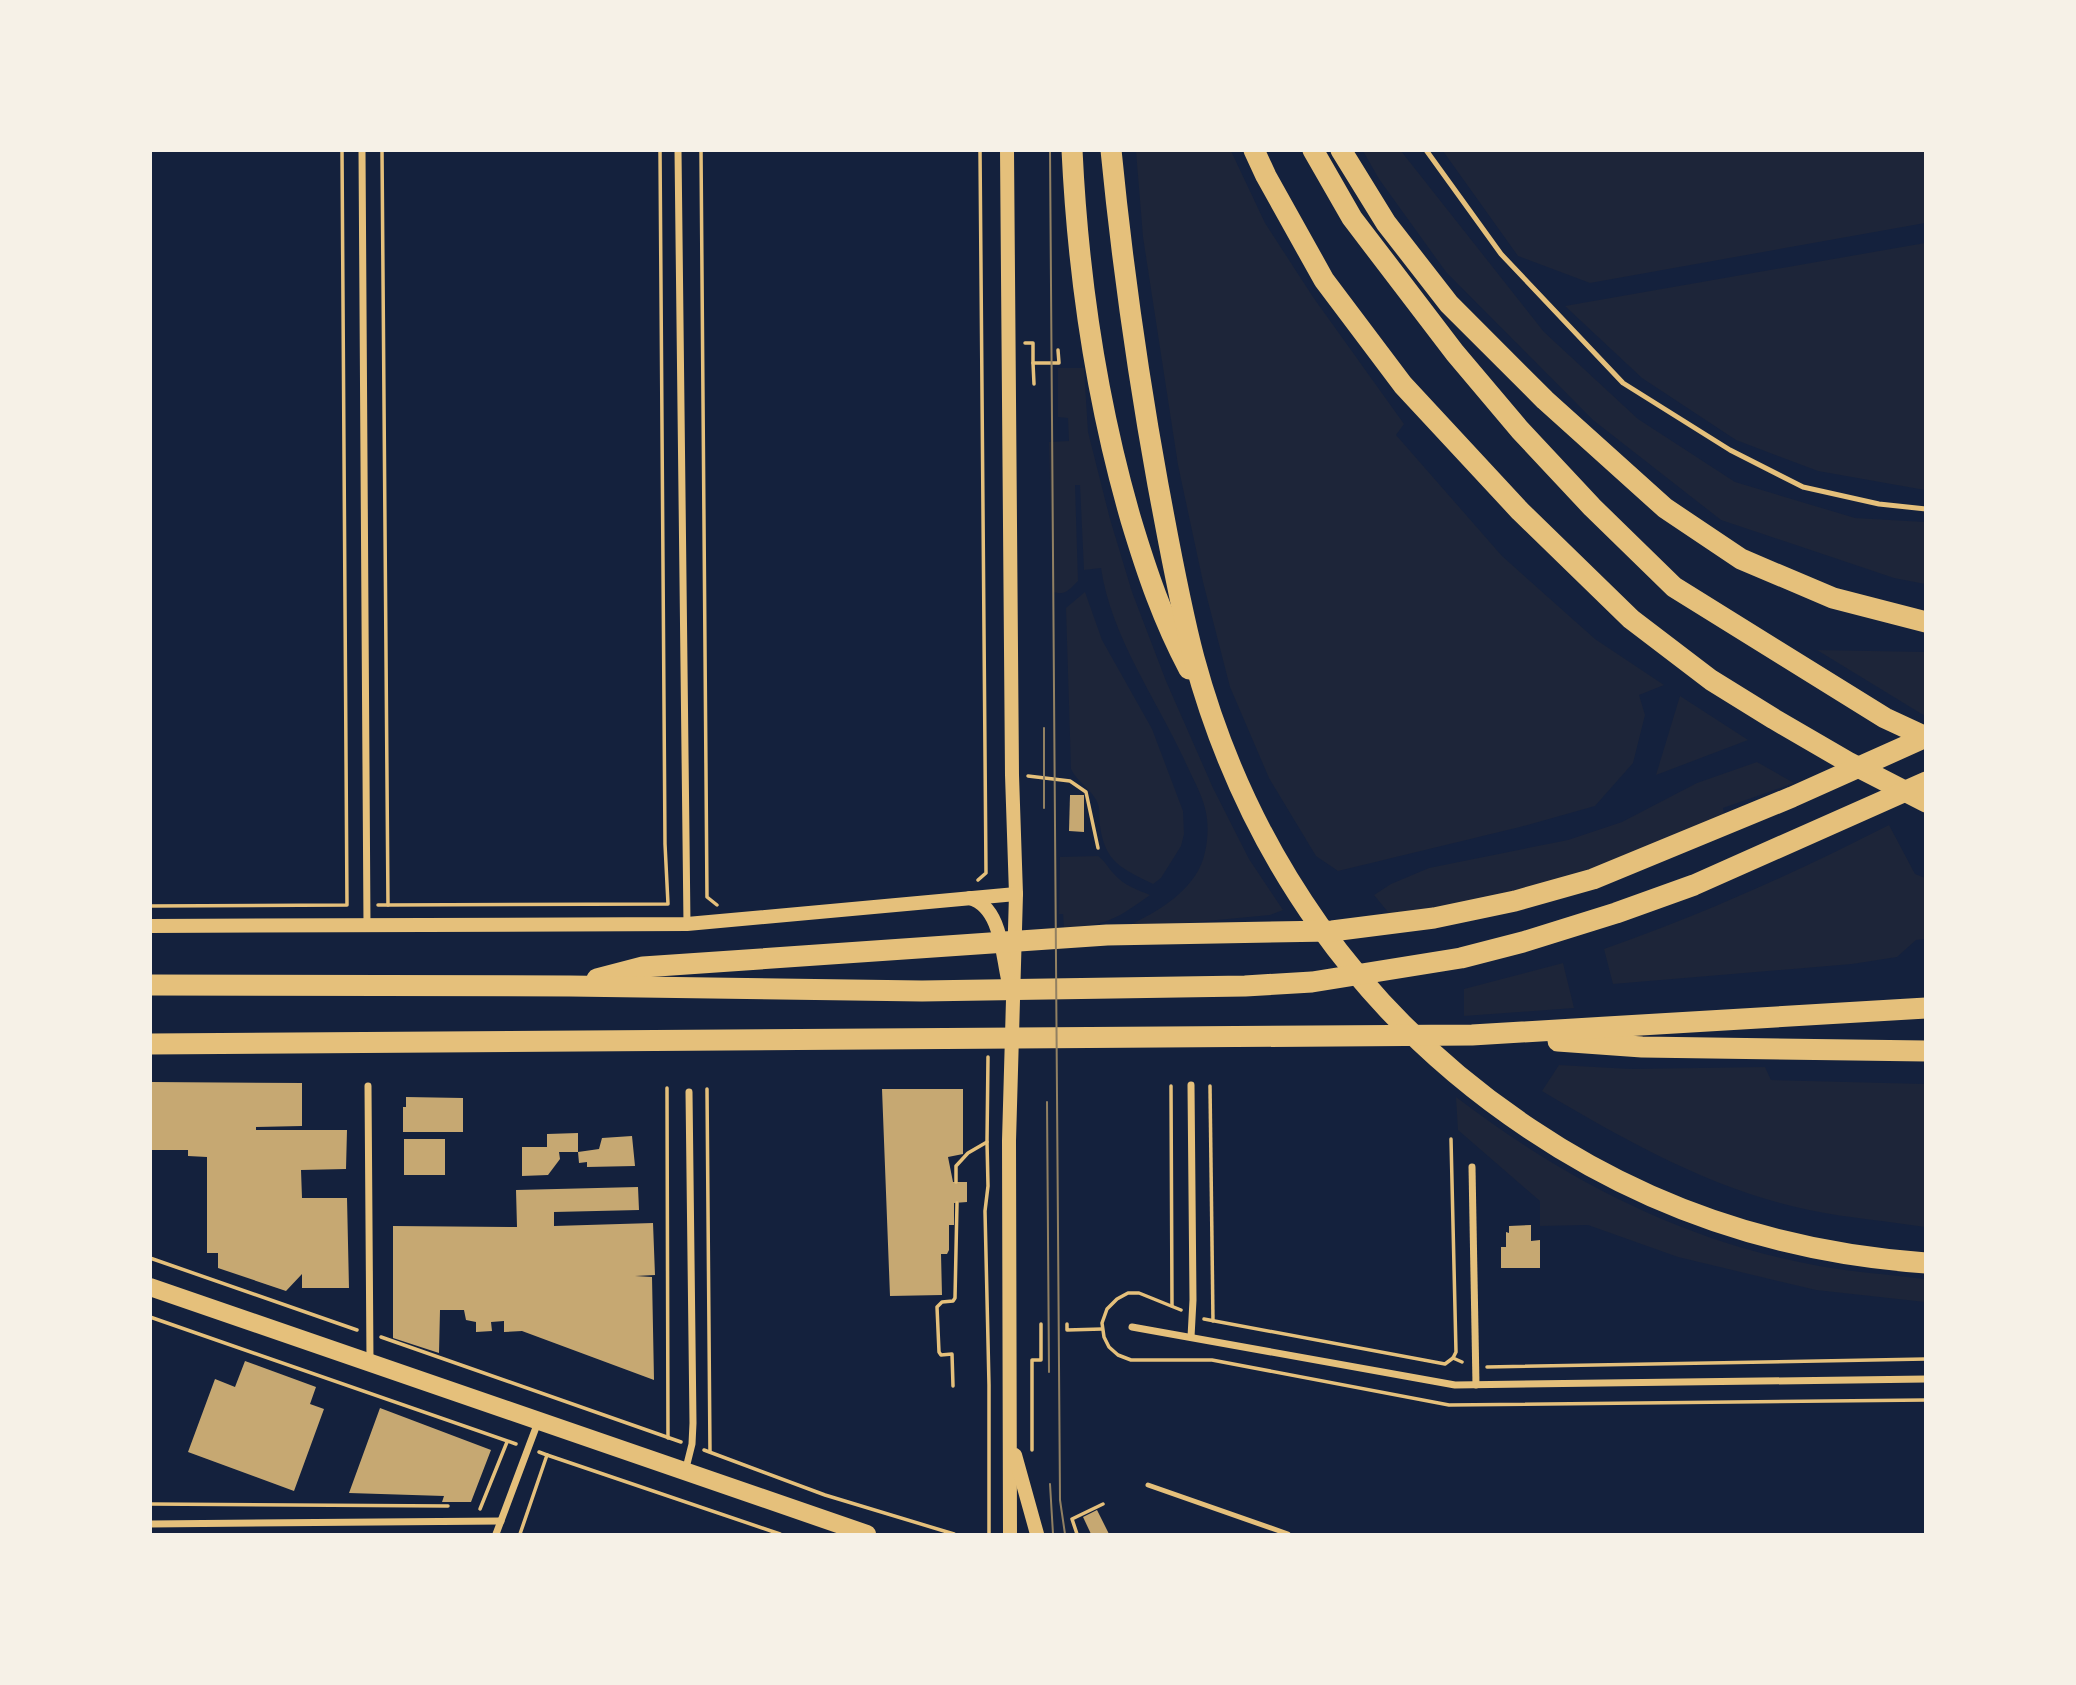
<svg xmlns="http://www.w3.org/2000/svg" width="2076" height="1685" font-family="Lora,serif">
<style>
.green{fill:#1d2539}
.building{fill:#c6a872}
.lines{fill:none;stroke-linecap:round;stroke-linejoin:round}
.path{stroke:#e5c07b;stroke-width:3.5}
.service{stroke:#e5c07b;stroke-width:5}
.minor{stroke:#e5c07b;stroke-width:7}
.secondary{stroke:#e5c07b;stroke-width:14}
.primary{stroke:#e5c07b;stroke-width:18}
.motorway{stroke:#e5c07b;stroke-width:21}
.tram{stroke:#918062;stroke-width:2}
</style>
<rect width="100%" height="100%" fill="#14213d"/>
<g class="green">
<path d="M 1136,151 L 1231,151 L 1265,223 L 1313,297 L 1404,424 L 1396,435 L 1502,556 L 1595,639 L 1664,685 L 1639,695 L 1645,715 L 1633,763 L 1595,806 L 1520,827 L 1338,871 L 1316,856 L 1269,778 L 1230,687 L 1203,582 L 1178,465 L 1143,237 Z"/>
<path d="M 1363,151 L 1401,151 L 1544,332 L 1638,419 L 1735,482 L 1855,518 L 1925,522 L 1925,584 L 1894,578 L 1721,520 L 1593,420 L 1446,272 L 1379,179 Z"/>
<path d="M 1443,151 L 1925,151 L 1925,223 L 1590,283 L 1518,256 Z"/>
<path d="M 1925,243 L 1925,490 L 1818,471 L 1736,440 L 1642,378 L 1565,306 Z"/>
<path d="M 1058,368 L 1084,368 L 1088,432 L 1110,519 L 1132,592 L 1166,681 L 1213,788 L 1249,859 L 1283,910 L 1270,915 L 1122,929 C 1150,915 1181,900 1198,871 C 1206,857 1209,835 1207,819 C 1205,798 1192,778 1184,759 C 1155,697 1111,636 1101,568 L 1084,570 L 1080,485 L 1075,485 L 1078,581 C 1070,589 1065,596 1053,592 L 1049,442 L 1069,441 L 1068,418 L 1058,417 Z"/>
<path d="M 1085,592 L 1102,640 L 1152,729 L 1183,811 L 1184,834 L 1181,846 L 1161,878 L 1153,884 C 1123,869 1105,863 1100,826 C 1099,819 1100,810 1098,804 C 1093,790 1077,782 1071,769 L 1066,608 Z"/>
<path d="M 1817,650 L 1925,652 L 1925,716 Z"/>
<path d="M 1680,696 L 1748,740 L 1656,775 Z"/>
<path d="M 1757,762 L 1794,783 L 1723,808 L 1725,819 L 1567,883 L 1392,917 L 1374,895 L 1391,884 L 1429,868 L 1568,840 L 1622,822 L 1697,783 Z"/>
<path d="M 1889,825 L 1915,874 L 1925,878 L 1925,939 L 1916,940 L 1897,957 L 1852,964 L 1613,984 L 1604,949 C 1701,915 1797,872 1889,825 Z"/>
<path d="M 1098,856 C 1106,862 1108,868 1114,874 C 1123,885 1138,890 1150,895 C 1115,920 1107,925 1064,928 L 1063,914 L 1059,914 L 1060,857 Z"/>
<path d="M 1563,963 L 1574,1008 L 1464,1016 L 1464,989 Z"/>
<path d="M 1559,1065 L 1631,1069 L 1765,1067 L 1771,1080 L 1925,1084 L 1925,1227 C 1887,1221 1847,1218 1809,1210 C 1713,1190 1626,1141 1542,1091 Z"/>
<path d="M 1456,1097 C 1561,1177 1678,1239 1809,1264 C 1847,1272 1887,1274 1925,1279 L 1925,1302 L 1816,1290 L 1678,1257 L 1588,1225 L 1540,1226 L 1540,1201 L 1458,1130 Z"/>
</g>
<g class="building">
<path d="M 1070,795 L 1084,795 L 1084,832 L 1069,831 Z"/>
<path d="M 150,1082 L 302,1083 L 302,1126 L 256,1127 L 256,1130 L 347,1130 L 346,1169 L 301,1170 L 302,1198 L 347,1198 L 349,1288 L 302,1288 L 302,1274 L 286,1291 L 218,1268 L 218,1253 L 207,1253 L 207,1157 L 188,1156 L 188,1150 L 150,1150 Z"/>
<path d="M 882,1089 L 963,1089 L 963,1154 L 948,1157 L 953,1182 L 967,1182 L 967,1202 L 954,1203 L 954,1225 L 949,1225 L 949,1250 L 947,1254 L 941,1254 L 942,1295 L 890,1296 Z"/>
<path d="M 406,1097 L 463,1098 L 463,1132 L 403,1132 L 403,1107 L 406,1107 Z"/>
<path d="M 578,1133 L 578,1152 L 559,1152 L 560,1159 L 548,1175 L 522,1176 L 522,1147 L 547,1147 L 547,1134 Z"/>
<path d="M 632,1136 L 635,1166 L 587,1167 L 587,1162 L 579,1163 L 578,1152 L 599,1149 L 602,1138 Z"/>
<rect x="404" y="1139" width="41" height="36"/>
<path d="M 638,1187 L 639,1210 L 554,1212 L 554,1226 L 653,1223 L 655,1275 L 635,1276 L 652,1277 L 654,1380 L 522,1331 L 504,1332 L 504,1321 L 491,1322 L 492,1331 L 476,1332 L 476,1322 L 466,1320 L 464,1310 L 440,1310 L 439,1353 L 393,1338 L 393,1226 L 517,1227 L 516,1190 Z"/>
<path d="M 1531,1225 L 1531,1241 L 1540,1240 L 1540,1268 L 1501,1268 L 1501,1247 L 1506,1247 L 1506,1232 L 1509,1233 L 1509,1226 Z"/>
<path d="M 245,1361 L 316,1387 L 310,1404 L 324,1409 L 294,1491 L 188,1452 L 215,1379 L 235,1387 Z"/>
<path d="M 380,1408 L 491,1450 L 471,1502 L 442,1502 L 444,1496 L 349,1493 Z"/>
<path d="M 1097,1510 L 1109,1534 L 1091,1534 L 1083,1517 Z"/>
</g>
<g class="lines">
<g class="path">
<path d="M 701,150 L 707,897 L 717,905"/>
<path d="M 1025,343 L 1033,343 L 1033,363 L 1059,363 L 1058,350"/>
<path d="M 1033,363 L 1034,384"/>
<path d="M 1028,776 L 1070,781 L 1086,792 L 1098,848"/>
<path d="M 978,880 L 986,873 L 980,150"/>
<path d="M 378,905 L 388,905 L 382,150"/>
<path d="M 388,905 L 668,904 L 665,844 L 660,150"/>
<path d="M 150,906 L 347,905 L 342,150"/>
<path d="M 1171,1086 L 1172,1306"/>
<path d="M 1210,1086 L 1213,1321"/>
<path d="M 667,1088 L 668,1438"/>
<path d="M 707,1089 L 710,1452"/>
<path d="M 1451,1139 L 1456,1352 L 1453,1358"/>
<path d="M 987,1142 L 988,1186 L 985,1211 L 989,1385 L 989,1534"/>
<path d="M 956,1182 L 956,1166 L 968,1153 L 987,1142 L 988,1057"/>
<path d="M 150,1258 L 357,1330"/>
<path d="M 1181,1310 L 1139,1293 L 1128,1293 L 1117,1299 L 1107,1309 L 1102,1323 L 1104,1337 L 1109,1347 L 1118,1355 L 1131,1360 L 1212,1360 L 1449,1405 L 1926,1400"/>
<path d="M 150,1317 L 516,1444"/>
<path d="M 1204,1319 L 1445,1364 L 1453,1358 L 1462,1362"/>
<path d="M 1067,1324 L 1067,1330 L 1102,1329"/>
<path d="M 381,1337 L 681,1442"/>
<path d="M 1487,1367 L 1926,1359"/>
<path d="M 953,1386 L 952,1354 L 941,1355 L 939,1352 L 937,1307 L 942,1302 L 953,1301 L 955,1298 L 957,1203"/>
<path d="M 704,1450 L 825,1495 L 954,1534"/>
<path d="M 1032,1450 L 1032,1360 L 1041,1360 L 1041,1324"/>
<path d="M 547,1455 L 780,1534"/>
<path d="M 150,1504 L 448,1506"/>
<path d="M 480,1509 L 507,1442"/>
<path d="M 520,1534 L 547,1455 L 539,1452"/>
<path d="M 1077,1534 L 1072,1519 L 1103,1504"/>
</g>
<g class="service">
<path d="M 1426,150 L 1501,254 L 1623,383 L 1730,450 L 1803,487 L 1879,504 L 1926,509"/>
<path d="M 1148,1485 L 1288,1534"/>
</g>
<g class="minor">
<path d="M 362,150 L 367,925"/>
<path d="M 678,150 L 687,924"/>
<path d="M 368,1086 L 370,1361"/>
<path d="M 1472,1167 L 1476,1385"/>
<path d="M 1132,1327 L 1455,1385 L 1926,1379"/>
<path d="M 1191,1337 L 1193,1300 L 1191,1085"/>
<path d="M 685,1472 L 692,1444 L 693,1423 L 689,1092"/>
<path d="M 150,1524 L 501,1521"/>
<path d="M 496,1534 L 538,1422"/>
</g>
<g class="secondary">
<path d="M 1007,150 L 1012,775 L 1016,894 L 1009,1141 L 1010,1534"/>
<path d="M 970,898 C 1001,907 1002,953 1008,979"/>
<path d="M 150,926 L 687,924 L 1016,894"/>
<path d="M 1015,1455 L 1037,1534"/>
</g>
<path class="primary" d="M 150,1287 L 867,1534"/>
<g class="motorway">
<path d="M 1072,150 C 1078,276 1096,399 1131,520 C 1147,573 1163,620 1189,669"/>
<path d="M 1111,150 C 1122,262 1138,375 1158,485 C 1169,543 1179,601 1194,658 C 1247,854 1362,1017 1530,1129 C 1649,1209 1783,1253 1926,1263"/>
<path d="M 1254,150 L 1266,176 L 1324,280 L 1403,385 L 1520,511 L 1631,619 L 1711,680 L 1774,719 L 1848,762 L 1926,802"/>
<path d="M 1313,150 L 1352,218 L 1455,353 L 1520,430 L 1592,507 L 1674,587 L 1885,718 L 1926,737"/>
<path d="M 1341,150 L 1386,223 L 1449,304 L 1545,400 L 1665,508 L 1741,559 L 1833,598 L 1926,622"/>
<path d="M 597,979 L 643,967 L 1107,935 L 1332,931 L 1434,918 L 1515,901 L 1593,879 L 1792,797 L 1926,737"/>
<path d="M 150,985 L 570,986 L 922,991 L 1245,986 L 1312,982 L 1461,958 L 1523,942 L 1616,913 L 1694,885 L 1926,782"/>
<path d="M 1558,1041 L 1642,1047 L 1926,1051"/>
<path d="M 150,1044 L 1472,1035 L 1926,1008"/>
</g>
<g class="tram">
<path d="M 1050,150 L 1060,1500 L 1065,1534"/>
<path d="M 1044,728 L 1044,808"/>
<path d="M 1047,1102 L 1049,1372"/>
<path d="M 1050,1484 L 1053,1534"/>
</g>
</g>
<rect width="2076" height="1685" fill="none" stroke="#f6f1e7" stroke-width="304"/>
</svg>
